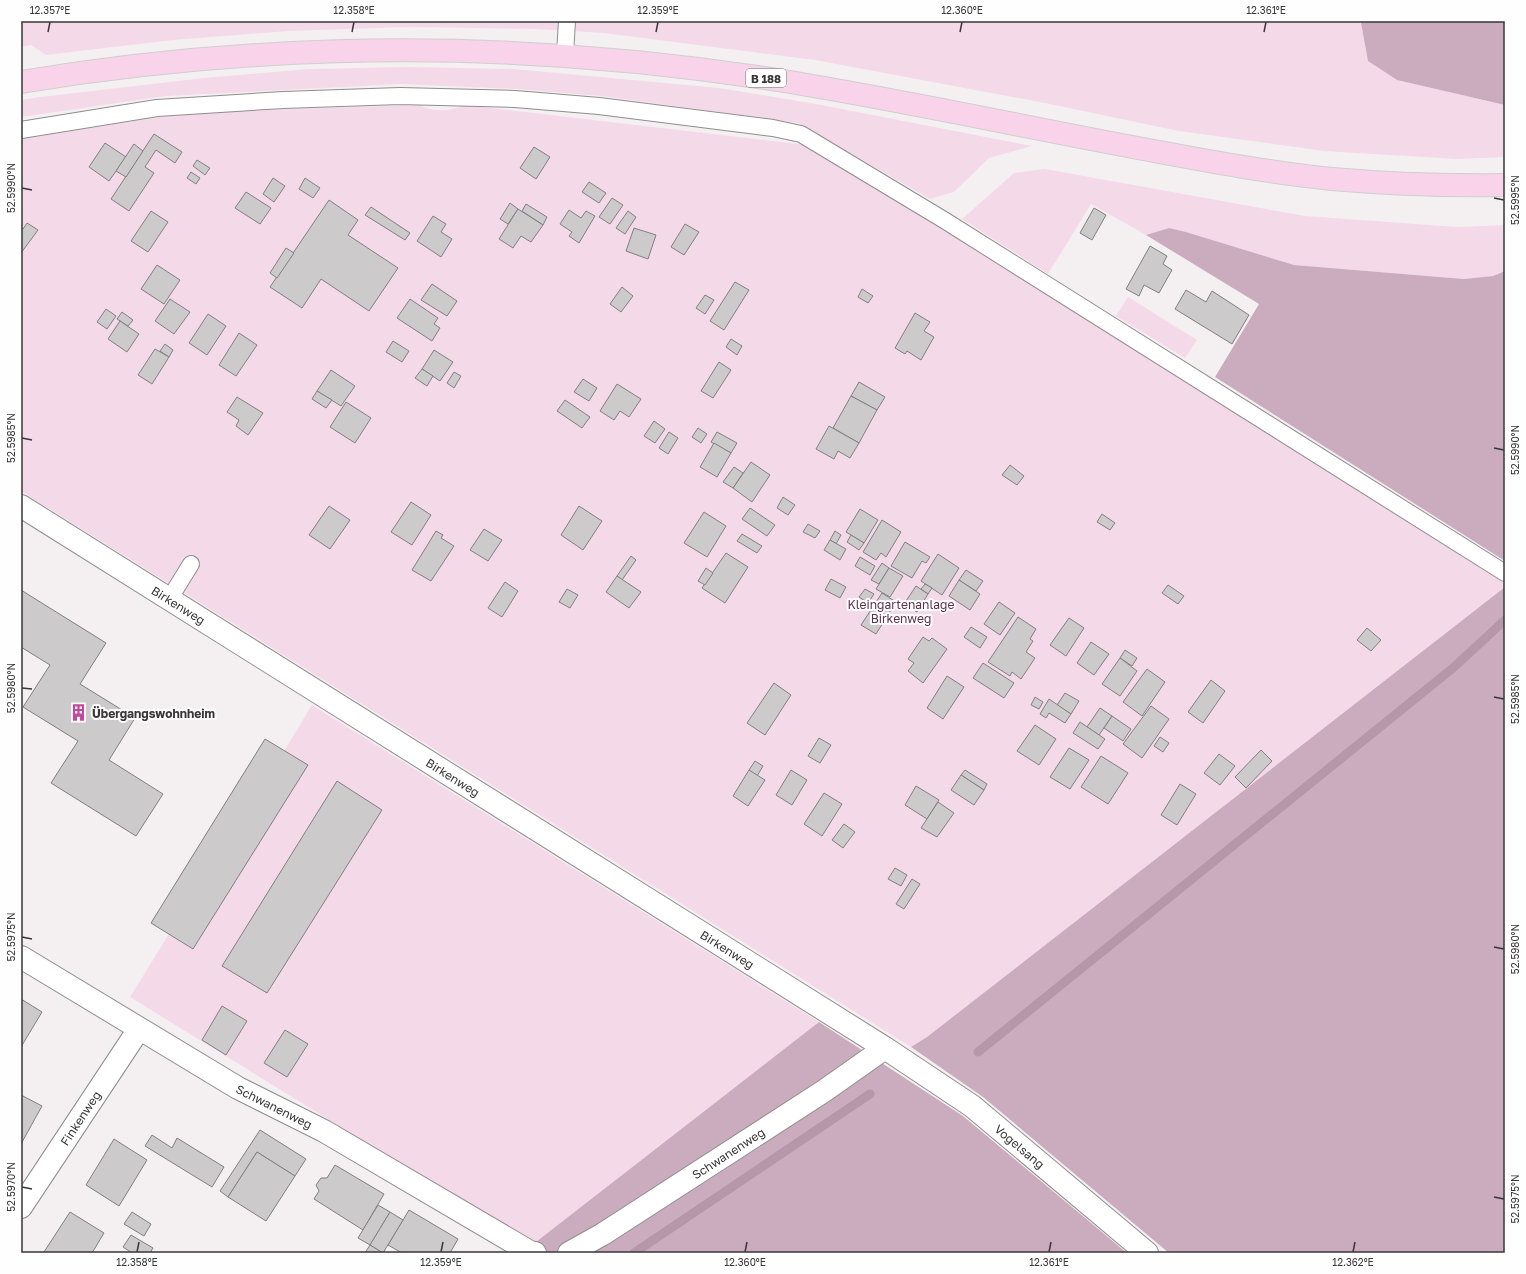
<svg xmlns="http://www.w3.org/2000/svg" width="1526" height="1274" font-family="'Golos Text',sans-serif">
<style>
.green{fill:#f4d9e9}
.forest{fill:#cbacbf}
.lines{fill:none;stroke-linecap:round;stroke-linejoin:round}
.stream{stroke:#b597a9;stroke-width:9}
.building{fill:#cdcacc;stroke:#827f81}
.service-casing{stroke:#908d8f;stroke-width:18}
.minor-casing{stroke:#908d8f;stroke-width:24}
.primary-casing{stroke:#cfcfcf;stroke-width:24}
.service{stroke:#fff;stroke-width:16}
.minor{stroke:#fff;stroke-width:22}
.primary{stroke:#f8d3e9;stroke-width:22}
.ticks{fill:none;stroke:#383637;stroke-width:1.5}
.labels{text-anchor:middle;dominant-baseline:central;stroke-width:4;stroke-linejoin:round;paint-order:stroke}
.shield{fill:#fffeff;stroke:#747273;stroke-width:1}
.shield-label{font-size:11px;font-weight:bold;fill:#383637}
.street-label{font-size:12px;fill:#383637;stroke:#fffeff}
.park-label{font-size:12px;fill:#5b304c;stroke:#fffeff}
.poi-label{font-size:12px;font-weight:bold;fill:#383637;stroke:#fffeff;text-anchor:start}
.neatline{fill:none;stroke:#383637;stroke-width:1.5}
.ticks-label{font-size:10px;text-anchor:middle;fill:#383637}
</style>
<rect width="100%" height="100%" fill="#f4f0f2"/>
<g class="green">
<path d="M 31,21 L 1362,21 L 1361,23 L 1368,60 L 1397,80 L 1505,105 L 1505,157 L 1457,159 L 1324,151 L 1179,131 L 1040,102 L 815,60 L 604,33 L 534,29 L 407,27 L 288,31 L 173,40 L 46,55 L 31,45 L 21,47 L 21,23 Z"/>
<path d="M 409,67 L 514,69 L 719,88 L 811,103 L 1032,146 L 989,158 L 954,192 L 930,199 L 798,123 L 601,96 L 516,89 L 400,84 L 166,96 L 21,117 L 21,100 L 40,97 L 204,78 L 308,69 Z"/>
<path d="M 420,105 C 432,113 451,111 465,105 L 806,145 L 1505,577 L 1505,587 L 927,1037 L 911,1047 L 21,491 L 21,139 L 160,117 L 231,111 Z"/>
<path d="M 1045,169 L 1305,216 L 1457,227 L 1505,225 L 1505,271 L 1493,276 L 1464,279 L 1294,265 L 1186,232 L 1169,228 L 1146,235 L 1091,204 L 1048,274 L 962,219 L 1014,173 Z"/>
<path d="M 1128,297 L 1197,340 L 1185,358 L 1116,316 Z"/>
<path d="M 312,705 L 819,1022 L 532,1245 L 130,997 L 169,934 L 151,923 L 265,739 L 284,751 Z"/>
</g>
<g class="forest">
<path d="M 1362,21 L 1505,21 L 1505,105 L 1397,80 L 1368,61 L 1361,23 Z"/>
<path d="M 1169,228 L 1186,232 L 1294,265 L 1464,279 L 1493,276 L 1505,271 L 1505,561 L 1215,377 L 1259,304 L 1146,235 Z"/>
<path d="M 1505,587 L 1505,1253 L 1169,1253 L 983,1097 L 911,1047 L 927,1037 Z"/>
<path d="M 819,1022 L 963,1116 L 1127,1253 L 529,1253 L 532,1245 Z"/>
</g>
<g class="lines">
<g class="stream">
<path d="M 978,1052 L 1453,668 L 1505,620"/>
<path d="M 634,1253 L 870,1094"/>
</g>
</g>
<g class="building">
<path d="M 154,134 L 182,152 L 175,163 L 156,150 L 145,167 L 154,173 L 129,211 L 111,199 Z"/>
<path d="M 105,143 L 126,157 L 109,181 L 89,167 Z"/>
<path d="M 134,144 L 143,151 L 126,177 L 116,171 Z"/>
<path d="M 534,147 L 550,157 L 536,179 L 520,168 Z"/>
<path d="M 197,160 L 210,168 L 205,175 L 193,166 Z"/>
<path d="M 191,172 L 200,178 L 196,184 L 187,178 Z"/>
<path d="M 273,178 L 285,186 L 274,202 L 263,194 Z"/>
<path d="M 305,178 L 320,188 L 313,198 L 299,189 Z"/>
<path d="M 589,182 L 606,193 L 599,203 L 582,192 Z"/>
<path d="M 246,192 L 271,208 L 260,224 L 235,208 Z"/>
<path d="M 612,198 L 623,205 L 610,224 L 599,217 Z"/>
<path d="M 329,200 L 358,220 L 348,235 L 398,268 L 369,311 L 321,279 L 302,308 L 270,287 Z"/>
<path d="M 510,203 L 518,209 L 508,224 L 500,219 Z"/>
<path d="M 526,204 L 547,217 L 543,225 L 522,211 Z"/>
<path d="M 371,207 L 410,233 L 405,240 L 365,215 Z"/>
<path d="M 1094,208 L 1106,215 L 1092,240 L 1080,233 Z"/>
<path d="M 518,209 L 543,225 L 531,242 L 521,236 L 513,248 L 499,239 Z"/>
<path d="M 569,210 L 581,218 L 586,211 L 595,216 L 579,243 L 569,236 L 572,232 L 560,224 Z"/>
<path d="M 151,211 L 168,222 L 148,252 L 131,241 Z"/>
<path d="M 628,211 L 636,217 L 625,234 L 616,228 Z"/>
<path d="M 433,216 L 446,224 L 441,232 L 452,239 L 441,257 L 417,241 Z"/>
<path d="M 27,223 L 38,230 L 21,253 L 21,228 L 23,229 Z"/>
<path d="M 685,224 L 699,232 L 684,255 L 671,247 Z"/>
<path d="M 634,228 L 656,235 L 648,259 L 626,251 Z"/>
<path d="M 1150,246 L 1167,256 L 1163,264 L 1172,270 L 1159,293 L 1144,285 L 1139,296 L 1126,289 Z"/>
<path d="M 286,248 L 294,253 L 277,278 L 270,273 Z"/>
<path d="M 157,265 L 180,280 L 164,304 L 141,289 Z"/>
<path d="M 735,282 L 749,290 L 724,330 L 710,321 Z"/>
<path d="M 432,284 L 457,301 L 447,316 L 421,300 Z"/>
<path d="M 622,287 L 633,296 L 621,312 L 610,304 Z"/>
<path d="M 862,289 L 873,296 L 868,303 L 858,297 Z"/>
<path d="M 1186,290 L 1206,302 L 1212,291 L 1249,315 L 1232,344 L 1175,309 Z"/>
<path d="M 705,295 L 714,300 L 705,314 L 696,308 Z"/>
<path d="M 170,299 L 190,312 L 174,334 L 155,321 Z"/>
<path d="M 410,299 L 438,318 L 434,324 L 440,328 L 432,341 L 397,318 Z"/>
<path d="M 106,309 L 116,316 L 107,329 L 97,322 Z"/>
<path d="M 122,312 L 133,320 L 128,326 L 117,319 Z"/>
<path d="M 915,313 L 930,322 L 924,331 L 934,337 L 921,360 L 907,351 L 905,354 L 895,348 Z"/>
<path d="M 208,314 L 226,326 L 207,355 L 189,343 Z"/>
<path d="M 120,321 L 139,334 L 127,352 L 108,339 Z"/>
<path d="M 239,333 L 257,345 L 236,376 L 219,365 Z"/>
<path d="M 731,339 L 742,346 L 737,355 L 726,347 Z"/>
<path d="M 393,341 L 409,351 L 402,362 L 386,352 Z"/>
<path d="M 165,344 L 173,350 L 169,357 L 160,351 Z"/>
<path d="M 155,349 L 169,357 L 152,384 L 138,375 Z"/>
<path d="M 434,350 L 453,362 L 440,381 L 422,369 Z"/>
<path d="M 719,362 L 731,370 L 713,398 L 701,391 Z"/>
<path d="M 422,369 L 433,376 L 427,386 L 415,378 Z"/>
<path d="M 331,370 L 355,386 L 341,406 L 317,391 Z"/>
<path d="M 454,372 L 461,376 L 454,388 L 447,383 Z"/>
<path d="M 583,379 L 597,388 L 589,401 L 574,392 Z"/>
<path d="M 859,382 L 885,397 L 877,410 L 851,396 Z"/>
<path d="M 617,384 L 641,399 L 629,417 L 620,411 L 614,420 L 600,411 Z"/>
<path d="M 317,391 L 332,400 L 326,408 L 312,399 Z"/>
<path d="M 851,396 L 877,410 L 859,443 L 833,428 Z"/>
<path d="M 237,397 L 263,413 L 248,435 L 236,426 L 239,420 L 227,412 Z"/>
<path d="M 565,400 L 590,417 L 582,428 L 557,411 Z"/>
<path d="M 346,402 L 371,418 L 355,443 L 330,427 Z"/>
<path d="M 654,421 L 665,429 L 655,443 L 644,436 Z"/>
<path d="M 829,426 L 859,443 L 850,458 L 838,451 L 834,459 L 816,449 Z"/>
<path d="M 698,428 L 707,434 L 701,443 L 692,437 Z"/>
<path d="M 669,432 L 678,438 L 668,454 L 659,448 Z"/>
<path d="M 717,432 L 737,443 L 731,453 L 711,442 Z"/>
<path d="M 714,443 L 731,453 L 717,477 L 700,467 Z"/>
<path d="M 751,462 L 770,475 L 752,502 L 733,488 Z"/>
<path d="M 1010,465 L 1024,476 L 1017,485 L 1002,475 Z"/>
<path d="M 734,467 L 743,473 L 733,488 L 723,482 Z"/>
<path d="M 783,497 L 795,505 L 788,515 L 777,508 Z"/>
<path d="M 411,502 L 431,515 L 412,545 L 391,532 Z"/>
<path d="M 329,506 L 350,520 L 330,549 L 309,535 Z"/>
<path d="M 579,506 L 602,521 L 583,550 L 561,535 Z"/>
<path d="M 750,508 L 775,525 L 767,536 L 742,519 Z"/>
<path d="M 860,509 L 878,520 L 864,543 L 846,532 Z"/>
<path d="M 704,512 L 726,526 L 707,557 L 684,543 Z"/>
<path d="M 1102,514 L 1115,523 L 1110,530 L 1097,522 Z"/>
<path d="M 882,520 L 901,532 L 886,557 L 881,553 L 876,560 L 863,552 Z"/>
<path d="M 808,524 L 820,531 L 815,538 L 803,532 Z"/>
<path d="M 484,529 L 502,540 L 488,561 L 470,550 Z"/>
<path d="M 436,531 L 443,535 L 441,538 L 454,546 L 431,581 L 412,570 Z"/>
<path d="M 835,531 L 841,535 L 836,544 L 830,540 Z"/>
<path d="M 742,534 L 762,546 L 757,553 L 737,541 Z"/>
<path d="M 851,535 L 864,543 L 859,550 L 847,542 Z"/>
<path d="M 830,540 L 846,549 L 840,560 L 824,550 Z"/>
<path d="M 905,542 L 930,557 L 926,563 L 922,561 L 912,578 L 891,566 Z"/>
<path d="M 726,553 L 748,567 L 725,603 L 702,588 Z"/>
<path d="M 938,554 L 959,568 L 942,595 L 921,581 Z"/>
<path d="M 631,556 L 636,560 L 622,580 L 617,576 Z"/>
<path d="M 860,557 L 875,566 L 870,575 L 855,566 Z"/>
<path d="M 882,563 L 889,568 L 879,584 L 871,580 Z"/>
<path d="M 706,568 L 713,573 L 705,585 L 698,581 Z"/>
<path d="M 889,568 L 903,576 L 890,597 L 876,589 Z"/>
<path d="M 966,570 L 983,581 L 976,591 L 959,580 Z"/>
<path d="M 617,576 L 641,592 L 629,608 L 606,592 Z"/>
<path d="M 831,579 L 846,587 L 840,598 L 825,590 Z"/>
<path d="M 959,580 L 980,594 L 970,610 L 949,596 Z"/>
<path d="M 505,582 L 518,591 L 502,617 L 488,608 Z"/>
<path d="M 925,584 L 932,588 L 928,594 L 921,589 Z"/>
<path d="M 1168,585 L 1184,596 L 1178,604 L 1162,593 Z"/>
<path d="M 916,586 L 928,594 L 917,612 L 904,604 Z"/>
<path d="M 567,589 L 578,595 L 570,608 L 559,602 Z"/>
<path d="M 865,589 L 874,594 L 868,603 L 859,597 Z"/>
<path d="M 21,590 L 106,643 L 80,684 L 135,718 L 109,760 L 163,794 L 136,836 L 51,783 L 78,741 L 23,707 L 50,665 L 21,647 Z"/>
<path d="M 882,593 L 896,602 L 876,634 L 861,625 Z"/>
<path d="M 999,602 L 1015,613 L 1000,635 L 984,624 Z"/>
<path d="M 1018,617 L 1036,629 L 1030,639 L 1033,641 L 1026,652 L 1035,658 L 1021,679 L 1012,672 L 1010,676 L 988,662 Z"/>
<path d="M 1069,618 L 1084,628 L 1066,656 L 1050,645 Z"/>
<path d="M 971,627 L 987,637 L 980,648 L 964,637 Z"/>
<path d="M 1367,628 L 1381,640 L 1371,651 L 1357,640 Z"/>
<path d="M 923,637 L 929,641 L 932,638 L 947,649 L 923,683 L 908,671 L 914,663 L 908,659 Z"/>
<path d="M 1091,642 L 1109,654 L 1094,675 L 1077,663 Z"/>
<path d="M 1125,650 L 1137,658 L 1132,666 L 1120,658 Z"/>
<path d="M 1120,658 L 1137,671 L 1120,696 L 1102,684 Z"/>
<path d="M 983,663 L 1014,683 L 1004,698 L 973,678 Z"/>
<path d="M 1147,669 L 1165,682 L 1142,716 L 1123,702 Z"/>
<path d="M 947,676 L 964,687 L 943,719 L 927,708 Z"/>
<path d="M 1211,680 L 1225,691 L 1203,723 L 1188,712 Z"/>
<path d="M 774,683 L 791,695 L 765,735 L 747,723 Z"/>
<path d="M 1065,693 L 1079,701 L 1071,714 L 1057,705 Z"/>
<path d="M 1035,697 L 1043,702 L 1039,709 L 1031,705 Z"/>
<path d="M 1049,699 L 1071,714 L 1065,723 L 1049,713 L 1046,718 L 1040,714 Z"/>
<path d="M 1151,706 L 1169,719 L 1142,758 L 1123,744 Z"/>
<path d="M 1100,708 L 1112,716 L 1099,735 L 1087,727 Z"/>
<path d="M 1112,716 L 1131,729 L 1123,741 L 1104,728 Z"/>
<path d="M 1080,722 L 1105,739 L 1098,749 L 1073,733 Z"/>
<path d="M 1035,725 L 1056,739 L 1039,765 L 1017,751 Z"/>
<path d="M 1160,737 L 1169,743 L 1163,752 L 1154,746 Z"/>
<path d="M 819,738 L 831,745 L 820,763 L 808,756 Z"/>
<path d="M 265,739 L 308,765 L 193,949 L 151,923 Z"/>
<path d="M 1069,748 L 1089,760 L 1070,789 L 1050,777 Z"/>
<path d="M 1261,750 L 1272,761 L 1246,788 L 1235,777 Z"/>
<path d="M 1219,754 L 1235,766 L 1220,785 L 1204,773 Z"/>
<path d="M 1101,756 L 1128,773 L 1108,804 L 1081,787 Z"/>
<path d="M 755,761 L 763,766 L 757,776 L 749,770 Z"/>
<path d="M 749,770 L 765,780 L 748,806 L 733,796 Z"/>
<path d="M 791,770 L 807,780 L 792,805 L 776,795 Z"/>
<path d="M 965,770 L 987,784 L 984,790 L 961,775 Z"/>
<path d="M 961,775 L 984,790 L 974,805 L 951,790 Z"/>
<path d="M 337,781 L 382,810 L 267,993 L 222,966 Z"/>
<path d="M 1180,784 L 1196,794 L 1177,825 L 1161,815 Z"/>
<path d="M 916,786 L 939,800 L 927,819 L 905,805 Z"/>
<path d="M 824,793 L 842,804 L 822,836 L 804,824 Z"/>
<path d="M 938,802 L 954,813 L 937,837 L 921,828 Z"/>
<path d="M 844,824 L 855,832 L 843,848 L 832,840 Z"/>
<path d="M 895,868 L 907,875 L 901,886 L 888,879 Z"/>
<path d="M 912,879 L 920,884 L 904,909 L 896,904 Z"/>
<path d="M 21,999 L 42,1012 L 21,1047 Z"/>
<path d="M 222,1006 L 247,1021 L 226,1055 L 202,1040 Z"/>
<path d="M 285,1030 L 308,1044 L 287,1077 L 264,1063 Z"/>
<path d="M 21,1095 L 42,1106 L 21,1144 Z"/>
<path d="M 260,1130 L 306,1159 L 295,1176 L 257,1152 L 228,1197 L 220,1191 Z"/>
<path d="M 152,1135 L 172,1148 L 177,1138 L 224,1167 L 212,1187 L 145,1146 Z"/>
<path d="M 114,1139 L 147,1160 L 119,1206 L 86,1185 Z"/>
<path d="M 257,1152 L 295,1176 L 266,1221 L 228,1197 Z"/>
<path d="M 335,1165 L 384,1194 L 363,1230 L 314,1199 L 319,1191 L 316,1185 L 321,1178 L 327,1178 Z"/>
<path d="M 378,1205 L 390,1212 L 370,1245 L 358,1238 Z"/>
<path d="M 409,1210 L 458,1239 L 450,1253 L 402,1253 L 388,1245 Z"/>
<path d="M 70,1212 L 104,1233 L 92,1253 L 45,1253 L 44,1252 Z"/>
<path d="M 132,1212 L 151,1224 L 144,1236 L 124,1224 Z"/>
<path d="M 390,1212 L 403,1220 L 383,1253 L 370,1245 Z"/>
<path d="M 131,1235 L 153,1248 L 150,1253 L 132,1253 L 123,1247 Z"/>
<path d="M 370,1245 L 383,1253 L 365,1253 Z"/>
</g>
<g class="lines">
<defs>
<g id="service">
<path d="M 565,54 L 567,21"/>
<path d="M 21,130 L 157,108 L 283,100 L 400,96 L 515,99 L 599,106 L 773,128 L 801,134 L 944,220 L 1505,573"/>
<path d="M 170,598 L 191,564"/>
</g>
<g id="minor">
<path id="s1" d="M 21,506 L 885,1048 L 972,1106 L 1147,1253"/>
<path id="s2" d="M 21,957 L 238,1088 L 324,1131 L 530,1252 L 535,1253"/>
<path id="s3" d="M 21,1207 L 139,1029"/>
<path id="s4" d="M 569,1253 L 603,1234 L 824,1091 L 885,1048"/>
</g>
<path id="primary" d="M 21,82 C 274,40 524,40 777,80 C 903,100 1028,128 1154,151 C 1213,162 1272,173 1332,179 C 1390,184 1447,186 1505,185"/>
</defs>
<use href="#service" class="service-casing"/>
<use href="#minor" class="minor-casing"/>
<use href="#primary" class="primary-casing"/>
<use href="#service" class="service"/>
<use href="#minor" class="minor"/>
<use href="#primary" class="primary"/>
</g>
<path class="ticks" d="M 48,32 L 50,22M 352,32 L 354,22M 656,32 L 658,22M 960,32 L 962,22M 1264,32 L 1266,22M 22,188 L 32,190M 1494,198 L 1504,200M 22,438 L 32,440M 1494,448 L 1504,450M 22,688 L 32,689M 1494,697 L 1504,699M 22,937 L 32,939M 1494,947 L 1504,949M 22,1187 L 32,1189M 1494,1197 L 1504,1199M 137,1252 L 139,1242M 441,1252 L 443,1242M 745,1252 L 747,1242M 1049,1252 L 1051,1242M 1353,1252 L 1355,1242"/>
<defs>
<symbol id="building-bare" viewBox="-9 -9 18 18"><path d="M-4-6H4V6H1V3H-1V6H-4ZM-2.5-4.3h1.7v1.8h-1.7ZM.8-4.3h1.7v1.8H.8ZM-2.5-1h1.7V.8h-1.7ZM.8-1h1.7V.8H.8Z" fill="#c2489c" stroke="#fffeff" stroke-width="2.5" paint-order="stroke"/></symbol>
</defs>
<g fill-rule="evenodd">
<use href="#building-bare" x="66" y="700" width="25" height="25"/>
</g>
<g class="labels">
<rect class="shield" x="746" y="69" width="40" height="18" rx="3"/>
<g class="shield-label">
<text x="766" y="78">B 188</text>
</g>
<g class="street-label">
<text stroke="none"><textPath href="#s1" startOffset="186">Birkenweg</textPath></text>
<text stroke="none"><textPath href="#s1" startOffset="510">Birkenweg</textPath></text>
<text stroke="none"><textPath href="#s1" startOffset="834">Birkenweg</textPath></text>
<text stroke="none"><textPath href="#s2" startOffset="294">Schwanenweg</textPath></text>
<text stroke="none"><textPath href="#s3" startOffset="107">Finkenweg</textPath></text>
<text stroke="none"><textPath href="#s1" startOffset="1187">Vogelsang</textPath></text>
<text stroke="none"><textPath href="#s4" startOffset="188">Schwanenweg</textPath></text>
</g>
<g class="park-label">
<text x="901" y="604">Kleingartenanlage<tspan x="901" dy="14">Birkenweg</tspan></text>
</g>
<g class="poi-label">
<text x="92" y="713">Übergangswohnheim</text>
</g>
</g>
<rect width="1526" height="1274" fill="none" stroke="#fffeff" stroke-width="44"/>
<rect x="22" y="22" width="1482" height="1230" class="neatline"/>
<g class="ticks-label">
<text x="50" y="14">12.357°E</text>
<text x="354" y="14">12.358°E</text>
<text x="658" y="14">12.359°E</text>
<text x="962" y="14">12.360°E</text>
<text x="1266" y="14">12.361°E</text>
<text transform="translate(11 188) rotate(-90)" y="4">52.5990°N</text>
<text transform="translate(1515 200) rotate(-90)" y="4">52.5995°N</text>
<text transform="translate(11 438) rotate(-90)" y="4">52.5985°N</text>
<text transform="translate(1515 450) rotate(-90)" y="4">52.5990°N</text>
<text transform="translate(11 688) rotate(-90)" y="4">52.5980°N</text>
<text transform="translate(1515 699) rotate(-90)" y="4">52.5985°N</text>
<text transform="translate(11 937) rotate(-90)" y="4">52.5975°N</text>
<text transform="translate(1515 949) rotate(-90)" y="4">52.5980°N</text>
<text transform="translate(11 1187) rotate(-90)" y="4">52.5970°N</text>
<text transform="translate(1515 1199) rotate(-90)" y="4">52.5975°N</text>
<text x="137" y="1266">12.358°E</text>
<text x="441" y="1266">12.359°E</text>
<text x="745" y="1266">12.360°E</text>
<text x="1049" y="1266">12.361°E</text>
<text x="1353" y="1266">12.362°E</text>
</g>
</svg>
